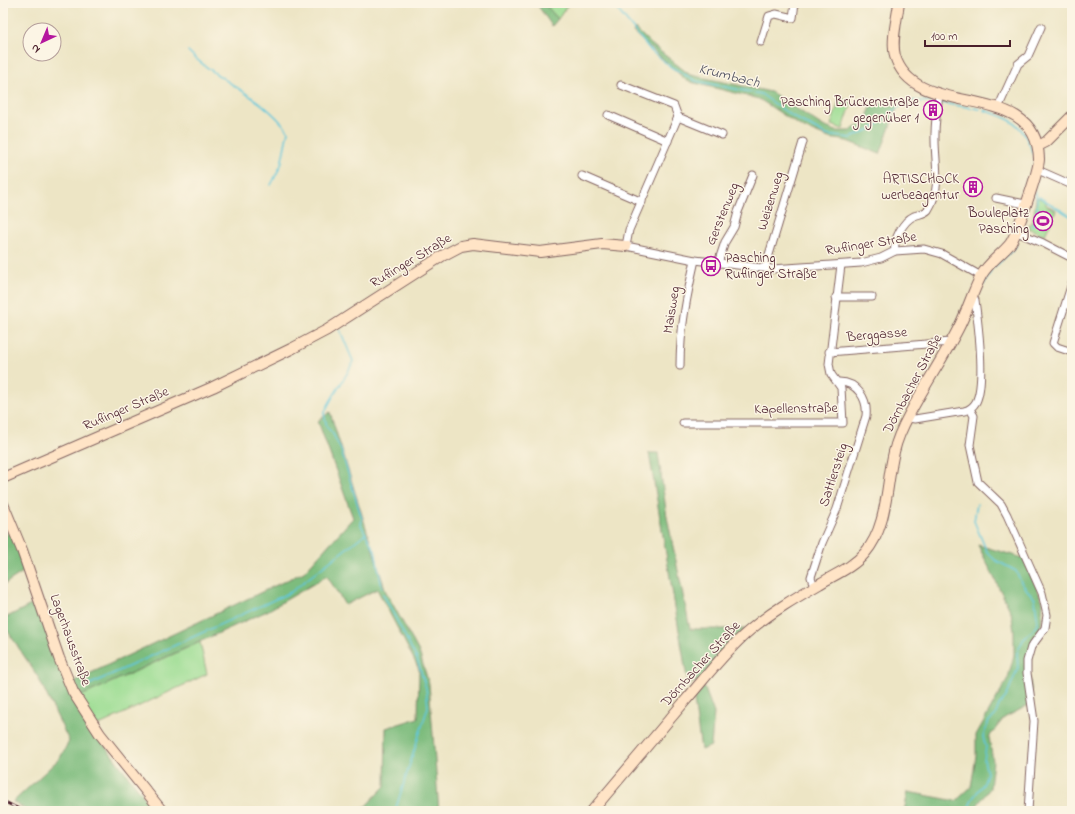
<svg xmlns="http://www.w3.org/2000/svg" width="1075" height="814" font-family="'Indie Flower',sans-serif">
<style>
.green{fill:#9cdd93;stroke:#737e5f}
.forest{fill:#7dbc7d;stroke:#646e54}
.lines{fill:none;stroke-linecap:round;stroke-linejoin:round}
.stream{stroke:#5fc7dc;stroke-width:1.5}
.street-casing{stroke:#836461;stroke-width:9}
.secondary-casing{stroke:#836461;stroke-width:12}
.street{stroke:#fff;stroke-width:7}
.secondary{stroke:#ffe4c6;stroke-width:10}
.rail-casing{stroke:#4a1f2b;stroke-width:3}
.rail{stroke:#fcf5e5;stroke-width:1.5;stroke-dasharray:4.5;stroke-linecap:butt}
.labels{text-anchor:middle;dominant-baseline:central;stroke-width:3;stroke-linejoin:round;paint-order:stroke}
.poi-label{font-size:14px;fill:#4a1f2b;stroke:#fcf5e5;text-anchor:end}
.street-label{font-size:14px;fill:#4a1f2b;stroke:#fcf5e5}
.water-label{font-size:15px;font-style:italic;fill:#505160;stroke:#fcf5e5}
</style>
<rect width="100%" height="100%" fill="#fcf5e5"/>
<filter id="ink" filterUnits="userSpaceOnUse"><feTurbulence type="fractalNoise" baseFrequency=".025" numOctaves="2"/><feDisplacementMap in="SourceGraphic" scale="8" xChannelSelector="R" yChannelSelector="G"/><feConvolveMatrix kernelMatrix="1 2 1 2 8 2 1 2 1" color-interpolation-filters="sRGB"/></filter>
<filter id="wash" filterUnits="userSpaceOnUse"><feTurbulence type="fractalNoise" baseFrequency=".012" numOctaves="4" result="noise"/><feDisplacementMap in="SourceGraphic" scale="16" xChannelSelector="R" yChannelSelector="G"/><feGaussianBlur stdDeviation="0.9" result="paint"/><feColorMatrix in="noise" values="0 0 0 0 0 0 0 0 0 0 0 0 0 0 0 0 0 1.4 0 .05"/><feComposite in="paint" operator="in"/></filter>
<g filter="url(#wash)">
<rect width="100%" height="100%" fill="#ede5c5"/>
<g class="green">
<path d="M 544,3 L 569,3 L 558,19 Z"/>
<path d="M 840,98 L 852,102 L 843,129 L 831,125 Z"/>
<path d="M 1036,197 L 1046,201 L 1046,205 L 1056,210 L 1045,235 L 1028,228 L 1034,216 Z"/>
<path d="M 200,642 L 207,674 L 97,726 L 79,697 Z"/>
</g>
<g class="forest">
<path d="M 536,3 L 544,3 L 558,19 L 552,26 Z"/>
<path d="M 635,28 L 651,44 L 690,75 L 771,92 L 823,126 L 836,131 L 850,131 L 865,121 L 873,103 L 898,105 L 880,154 L 847,141 L 829,138 L 802,127 L 759,99 L 687,81 L 633,32 Z"/>
<path d="M 330,412 L 386,592 L 419,652 L 429,684 L 439,811 L 361,811 L 385,786 L 386,728 L 418,718 L 419,669 L 377,589 L 345,605 L 327,576 L 267,611 L 79,697 L 72,682 L 304,572 L 353,518 L 318,421 Z"/>
<path d="M 649,453 L 658,453 L 667,517 L 690,629 L 745,629 L 698,681 L 688,684 Z"/>
<path d="M 10,531 L 26,570 L 3,585 L 3,538 Z"/>
<path d="M 978,545 L 1023,558 L 1043,602 L 1041,626 L 1033,649 L 1029,672 L 1033,703 L 1004,718 L 989,737 L 993,761 L 990,788 L 973,811 L 904,811 L 908,792 L 956,801 L 971,787 L 976,756 L 976,735 L 1008,678 L 1014,655 L 1014,630 L 1011,612 Z"/>
<path d="M 37,602 L 95,733 L 155,811 L 28,811 L 13,802 L 60,758 L 69,741 L 38,677 L 3,624 L 3,619 Z"/>
<path d="M 704,686 L 714,713 L 711,746 L 701,750 L 694,700 Z"/>
</g>
<g class="lines">
<g class="stream">
<path d="M 612,3 L 651,51 L 671,67 L 696,81 L 761,94 L 792,116 L 826,135 L 851,138 L 875,127 L 897,108 L 911,101 L 935,102"/>
<path d="M 188,51 C 218,82 262,95 288,131 L 281,165 L 271,185"/>
<path d="M 941,103 L 980,109"/>
<path d="M 984,110 C 1013,120 1023,123 1033,154"/>
<path d="M 1039,197 L 1072,217"/>
<path d="M 1032,226 C 1038,218 1039,202 1035,192"/>
<path d="M 994,268 L 1016,246"/>
<path d="M 984,284 L 991,271"/>
<path d="M 340,330 L 353,361 C 347,378 331,396 324,414 L 327,427 L 333,434 L 341,450 L 362,519 L 361,525 L 375,551 L 382,587"/>
<path d="M 383,594 L 417,659 L 426,688 L 428,707 L 395,811"/>
<path d="M 84,687 L 291,592 L 366,533"/>
<path d="M 967,811 L 973,798 L 984,783 L 987,773 L 984,760 L 986,747 L 983,737 L 989,721 L 995,716 L 999,705 L 1006,697 L 1018,668 L 1017,653 L 1023,640 L 1038,625 L 1035,599 L 1022,584 L 1016,571 L 995,560 L 987,552 L 974,521 L 977,504"/>
</g>
</g>
</g>
<g filter="url(#ink)">
<g class="lines">
<defs>
<g id="street">
<path d="M 761,42 L 769,16 L 776,14 L 793,18 L 795,3"/>
<path d="M 621,85 L 674,106 L 678,117 L 629,230 L 626,246 L 695,260 L 772,269 L 861,263 L 881,258 L 895,251 L 924,249 L 942,254 L 981,276"/>
<path d="M 998,108 L 1018,64 L 1028,56 L 1041,27"/>
<path d="M 608,115 L 668,141"/>
<path d="M 678,117 L 722,135"/>
<path d="M 1038,170 L 1072,185"/>
<path d="M 582,176 L 642,202"/>
<path d="M 996,198 L 1025,204"/>
<path d="M 1017,232 L 1043,243 L 1072,258"/>
<path d="M 895,251 C 893,240 903,221 914,216 C 919,214 924,214 928,210 C 943,187 934,160 935,134 C 935,121 937,108 939,95"/>
<path d="M 718,263 L 725,242 L 734,227 L 738,212 L 753,175"/>
<path d="M 765,268 L 803,142"/>
<path d="M 1072,283 L 1053,343 L 1057,347 L 1072,352"/>
<path d="M 836,297 L 872,297"/>
<path d="M 829,352 L 951,342"/>
<path d="M 680,366 C 680,329 687,295 695,260"/>
<path d="M 970,409 L 974,416 L 970,445 L 978,482 L 1001,504 L 1007,515 L 1042,593 L 1047,615 L 1045,628 L 1031,647 L 1027,661 L 1027,673 L 1034,721 L 1028,811"/>
<path d="M 908,418 L 915,419 L 964,411 C 969,410 973,407 976,402 C 986,382 978,322 975,300 L 973,296"/>
<path d="M 683,423 L 843,423 L 841,388 L 831,374 L 829,364 L 841,265"/>
<path d="M 814,587 L 811,577 L 822,543 L 837,509 L 866,416 C 868,399 857,382 839,382"/>
</g>
<g id="secondary">
<path d="M 1038,146 L 1046,142 L 1072,116"/>
<path d="M 3,478 L 213,387 L 293,348 L 327,330 L 442,256 L 461,246 L 473,244 L 540,252 L 602,244 L 626,246"/>
<path d="M 3,504 L 22,550 L 59,658 L 73,692 L 100,734 L 162,811"/>
<path d="M 592,811 C 623,774 654,738 685,701 C 706,677 725,651 750,630 C 771,612 797,597 821,583 C 836,574 853,567 865,553 C 888,527 886,484 894,452 C 897,438 903,426 910,413 C 925,385 943,358 958,329 C 967,312 972,293 981,276 C 988,263 1001,255 1010,244 C 1017,234 1039,170 1039,159 C 1037,77 915,123 895,56 C 891,41 897,19 899,3"/>
</g>
</defs>
<use href="#street" class="street-casing"/>
<use href="#secondary" class="secondary-casing"/>
<use href="#street" class="street"/>
<use href="#secondary" class="secondary"/>
<defs>
<path id="rail" d="M 3,801 L 23,811"/>
</defs>
<use href="#rail" class="rail-casing"/>
<use href="#rail" class="rail"/>
</g>
</g>
<defs>
<symbol id="building-ring" viewBox="-11 -11 22 22"><circle r="9.5" fill="#fcf5e5" stroke="#b5179e" stroke-width="1.5"/><path d="M-4-6H4V6H1V3H-1V6H-4ZM-2.5-4.3h1.7v1.8h-1.7ZM.8-4.3h1.7v1.8H.8ZM-2.5-1h1.7V.8h-1.7ZM.8-1h1.7V.8H.8Z" fill="#b5179e"/></symbol>
<symbol id="stadium-ring" viewBox="-11 -11 22 22"><circle r="9.5" fill="#fcf5e5" stroke="#b5179e" stroke-width="1.5"/><path d="M0-5a6.5 5 0 1 0 0 10a6.5 5 0 1 0 0-10ZM-3.5-1.8h7v3.6h-7Z" fill="#b5179e"/></symbol>
<symbol id="bus-ring" viewBox="-11 -11 22 22"><circle r="9.5" fill="#fcf5e5" stroke="#b5179e" stroke-width="1.5"/><path d="M-5-6H5V4H4V6H2V4H-2V6H-4V4H-5ZM-3.5-4V0h7V-4ZM-3.5 1.2v1.5H-2V1.2ZM2 1.2v1.5H3.5V1.2Z" fill="#b5179e"/></symbol>
</defs>
<g fill-rule="evenodd">
<use href="#building-ring" x="922" y="99" width="22" height="22"/>
<use href="#building-ring" x="962" y="176" width="22" height="22"/>
<use href="#stadium-ring" x="1032" y="210" width="22" height="22"/>
<use href="#bus-ring" x="700" y="255" width="22" height="22"/>
</g>
<g class="labels">
<g class="poi-label">
<text x="919" y="102">Pasching Brückenstraße<tspan x="919" dy="16">gegenüber 1</tspan></text>
<text x="959" y="179">ARTISCHOCK<tspan x="959" dy="16">werbeagentur</tspan></text>
<text x="1029" y="213">Bouleplatz<tspan x="1029" dy="16">Pasching</tspan></text>
<text x="725" y="258" text-anchor="start">Pasching<tspan x="725" dy="16">Ruflinger Straße</tspan></text>
</g>
<g class="street-label">
<text transform="translate(771 201) rotate(-73)">Weizenweg</text>
<text transform="translate(723 214) rotate(-68)">Gerstenweg</text>
<text transform="translate(871 244) rotate(-9)">Ruflinger Straße</text>
<text transform="translate(411 261) rotate(-31)">Ruflinger Straße</text>
<text transform="translate(672 310) rotate(-81)">Maisweg</text>
<text transform="translate(877 335) rotate(-5)">Berggasse</text>
<text transform="translate(913 384) rotate(-62)">Dörnbacher Straße</text>
<text transform="translate(126 409) rotate(-23)">Ruflinger Straße</text>
<text transform="translate(796 409) rotate(-1)">Kapellenstraße</text>
<text transform="translate(834 475) rotate(-72)">Sattlersteig</text>
<text transform="translate(70 640) rotate(70)">Lagerhausstraße</text>
<text transform="translate(701 664) rotate(-48)">Dörnbacher Straße</text>
</g>
<g class="water-label">
<text transform="translate(729 76) rotate(14)">Krumbach</text>
</g>
</g>
<rect width="1075" height="814" fill="none" stroke="#fcf5e5" stroke-width="16"/>
<g transform="translate(42 42) rotate(224)"><circle r="19" fill="#fcf5e5" stroke="#b59f9b"/>
<path d="M0-3L7 15L0 10L-7 15Z" fill="#b5179e"/>
<text y="-6" font-size="11" font-weight="bold" text-anchor="middle" fill="#4a1f2b">N</text>
</g>
<path d="M925 40v6h85v-6" fill="none" stroke="#4a1f2b" stroke-width="2"/>
<text x="931" y="40" font-size="12" fill="#4a1f2b" stroke="#fcf5e5" stroke-width="3" paint-order="stroke">100 m</text>
</svg>
